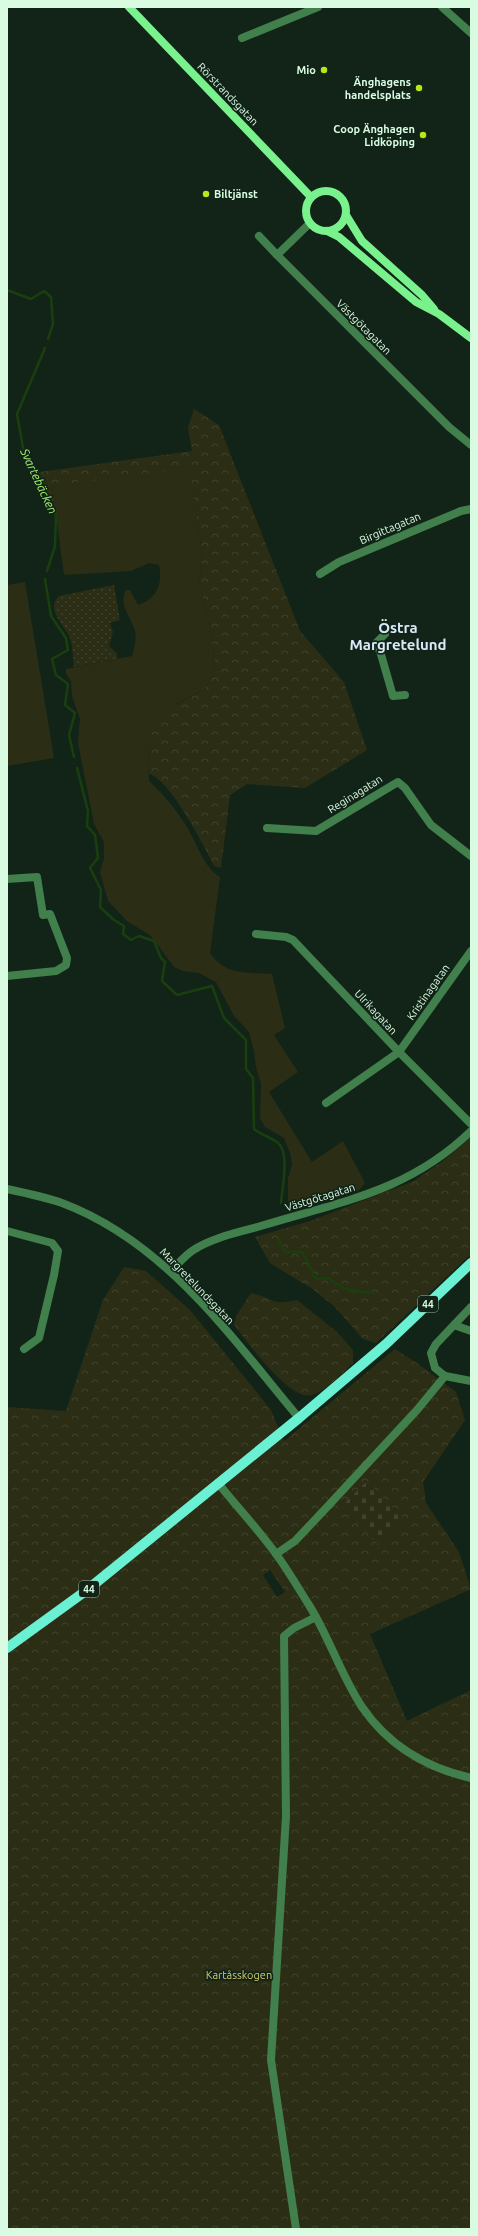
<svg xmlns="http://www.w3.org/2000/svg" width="478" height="2236" font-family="Ubuntu,sans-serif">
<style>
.grass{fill:#2b2e15}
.forest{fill:url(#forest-crowns);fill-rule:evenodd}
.cemetery{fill:url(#cemetery-stones)}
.park{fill:url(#park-dots)}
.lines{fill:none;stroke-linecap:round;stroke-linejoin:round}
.stream{stroke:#1a3f0f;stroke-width:2.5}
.minor{stroke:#417f4c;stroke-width:8}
.secondary{stroke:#79f28d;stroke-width:8}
.primary{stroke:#6af0d2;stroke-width:10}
.poi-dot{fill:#b5e817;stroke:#112417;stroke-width:1.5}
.labels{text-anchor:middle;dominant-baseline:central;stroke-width:3.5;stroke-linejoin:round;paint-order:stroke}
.shield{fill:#112417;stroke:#9cbaa4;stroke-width:1}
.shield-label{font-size:10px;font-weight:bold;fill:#d8fbe1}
.poi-label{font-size:11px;font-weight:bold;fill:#d8fbe1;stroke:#112417;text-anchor:end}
.street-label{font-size:11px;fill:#d8fbe1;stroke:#112417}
.park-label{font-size:11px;fill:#d5c96b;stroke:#112417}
.water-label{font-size:12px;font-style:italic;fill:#a3f170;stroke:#112417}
.district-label{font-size:15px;font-weight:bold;fill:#daeafb;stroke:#112417}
</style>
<defs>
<pattern id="forest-crowns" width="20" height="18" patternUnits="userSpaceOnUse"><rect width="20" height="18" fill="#2b2e15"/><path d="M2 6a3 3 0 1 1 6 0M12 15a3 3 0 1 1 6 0" fill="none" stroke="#3f432c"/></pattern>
<pattern id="cemetery-stones" width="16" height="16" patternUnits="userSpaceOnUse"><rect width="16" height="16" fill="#2b2e15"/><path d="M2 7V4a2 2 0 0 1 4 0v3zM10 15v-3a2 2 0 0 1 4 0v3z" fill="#3f432c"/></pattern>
<pattern id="park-dots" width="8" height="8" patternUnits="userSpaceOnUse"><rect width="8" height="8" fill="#2b2e15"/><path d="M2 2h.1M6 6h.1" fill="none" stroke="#3f432c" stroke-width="1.8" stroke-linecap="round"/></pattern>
</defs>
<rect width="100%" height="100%" fill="#112417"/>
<g class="grass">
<path d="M 189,467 L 201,545 L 202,562 L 199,586 L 209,619 L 215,663 L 212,677 L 205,689 L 176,704 L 148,742 L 149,781 C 163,794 175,808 185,824 C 196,840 203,867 220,877 L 210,953 C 226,976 246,972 272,974 L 285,1028 L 274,1035 L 298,1072 L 269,1092 L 312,1162 L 343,1141 L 365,1183 L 359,1190 L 296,1210 L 288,1208 L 288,1178 L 292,1164 L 290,1153 L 284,1138 L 265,1127 L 260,1118 L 261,1084 L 256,1067 L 254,1051 L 249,1032 L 234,1016 L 216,982 L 199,973 L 183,971 L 174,967 L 150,935 L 128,922 L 108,901 L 100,872 L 104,858 L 104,842 L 94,824 L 78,743 L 80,719 L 72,696 L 71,681 L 66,674 L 66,669 L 132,656 C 134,649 137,639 135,631 C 131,616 118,606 126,590 L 130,590 L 138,605 C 157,599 163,583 159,565 L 149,563 L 131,571 L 64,575 L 52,486 Z"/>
<path d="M 25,582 L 54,758 L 7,766 L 7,585 Z"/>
</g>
<g class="forest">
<path d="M 194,409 L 219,425 L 300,631 L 344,682 L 367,750 L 305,788 L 247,784 L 230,795 L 221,868 L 214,866 C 205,847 169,778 149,774 L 148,742 L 151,727 L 159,714 L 205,689 L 212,677 L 215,663 L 209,619 L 199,586 L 202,562 L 201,545 L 189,468 L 52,486 L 56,515 L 33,473 L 192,451 L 188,428 Z"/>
<path d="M 471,1137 L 471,1254 L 376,1343 L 363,1339 L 334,1306 L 314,1290 L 270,1263 L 255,1237 L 310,1221 L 414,1181 L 447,1158 Z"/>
<path d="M 124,1267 L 146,1271 L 190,1310 L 271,1410 L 284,1441 L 395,1349 L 417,1363 L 456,1392 L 465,1420 L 423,1482 L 426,1503 L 459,1552 L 471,1589 L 370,1634 L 407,1721 L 471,1690 L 471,2229 L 7,2229 L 7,1407 L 66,1411 L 103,1300 ZM 270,1570 L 285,1592 L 277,1597 L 263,1575 Z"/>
<path d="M 251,1293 C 274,1298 270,1306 297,1300 L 337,1332 L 353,1350 L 353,1363 C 341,1374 327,1390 312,1395 C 290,1402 247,1341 234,1325 L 236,1316 Z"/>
</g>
<path class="cemetery" d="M 367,1481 L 405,1520 L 379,1545 L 341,1507 Z"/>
<path class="park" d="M 114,585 L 120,620 L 110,623 L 113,632 L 109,646 L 117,654 L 117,659 L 74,667 C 73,658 73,646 70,638 C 65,625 45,610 59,596 Z"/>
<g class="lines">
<g class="stream">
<path d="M 7,290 L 31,299 L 44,291 L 51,297 L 53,324 L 48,339"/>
<path d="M 45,348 L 17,414 L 23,448 L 33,473 L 56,515 L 55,546 L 47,571"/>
<path d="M 45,579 L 51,616 L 66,638 L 68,650 L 52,659 L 56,675 L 68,684 L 65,705 L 75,713 L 69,735 L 74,757"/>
<path d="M 77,768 L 88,811 L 87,826 L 95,835 L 98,858 L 90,868 L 101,890 L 100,907 L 114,920 L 124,926 L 123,934 L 131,940 L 139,936 L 154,941 L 161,958 L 165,962 L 162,981 L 177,995 L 212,986 L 224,1018 L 246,1040 L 246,1069 L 253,1078 L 254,1129 C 261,1135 271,1137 278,1143 C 290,1152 282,1189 281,1203"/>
<path d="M 279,1239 L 281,1246 L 286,1252 L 302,1252 C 309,1261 310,1270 316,1279 L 329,1278 C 343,1291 356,1292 374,1293"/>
</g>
<g class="minor">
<path d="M 442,7 L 471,33"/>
<path d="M 242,38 L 318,7"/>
<path d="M 310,223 L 277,255 L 449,427 L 471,445"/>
<path d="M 259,236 L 277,255"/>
<path d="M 320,574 L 339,562 L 461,511 L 471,509"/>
<path d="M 385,634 L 375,644 L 380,651 L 393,696 L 405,695"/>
<path d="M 267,828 L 316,831 L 398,782 L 405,788 L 431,825 L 471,856"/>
<path d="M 7,879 L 37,877 L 43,915 L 50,914 L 67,958 L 66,965 L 56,971 L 7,976"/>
<path d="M 256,934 L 286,937 L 293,940 L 399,1052 L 471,1124"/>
<path d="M 326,1103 L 399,1052 L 471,951"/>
<path d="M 7,1189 C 26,1193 45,1197 62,1203 C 166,1242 231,1337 299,1418"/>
<path d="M 7,1231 L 52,1243 L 58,1251 L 54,1275 L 39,1338 L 24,1349"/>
<path d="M 171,1271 C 178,1264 186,1254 195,1249 C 216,1236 242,1232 264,1225 C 343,1201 409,1191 471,1131"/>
<path d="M 454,1325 L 471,1331"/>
<path d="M 445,1376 L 435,1368 L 431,1353 L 436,1344 L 471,1307"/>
<path d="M 218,1483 C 237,1507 258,1529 276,1554 C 288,1570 298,1588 309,1605 C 329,1637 341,1675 362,1707 C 388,1745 427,1768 471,1778"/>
<path d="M 276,1554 L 295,1541 L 328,1506 L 417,1410 L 445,1376 L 471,1381"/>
<path d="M 296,2229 L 271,2060 L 286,1816 L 284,1636 L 294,1628 L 316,1617"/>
</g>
<g class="secondary">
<path d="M 129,7 L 311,197"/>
<circle cx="326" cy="211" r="20"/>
<path d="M 346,215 L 362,241 L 422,295 L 434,309"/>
<path d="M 327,231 L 339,237 L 416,302 L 439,314 L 471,338"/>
</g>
<path class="primary" d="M 7,1648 L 87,1590 L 299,1418 L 386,1344 L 471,1263"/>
</g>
<g class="poi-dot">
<circle cx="324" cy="70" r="4"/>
<circle cx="419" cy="88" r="4"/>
<circle cx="423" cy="135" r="4"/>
<circle cx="206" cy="194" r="4"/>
</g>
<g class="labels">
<g class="shield">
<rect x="418" y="1296" width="20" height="16" rx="3"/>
<rect x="79" y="1581" width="20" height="16" rx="3"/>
</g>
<g class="shield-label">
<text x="428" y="1304">44</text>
<text x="89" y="1589">44</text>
</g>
<g class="poi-label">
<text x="316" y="70">Mio</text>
<text x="411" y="82">Änghagens<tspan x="411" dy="13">handelsplats</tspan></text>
<text x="415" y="129">Coop Änghagen<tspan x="415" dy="13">Lidköping</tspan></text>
<text x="214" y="194" text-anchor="start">Biltjänst</text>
</g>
<g class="street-label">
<text transform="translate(228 94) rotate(46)">Rörstrandsgatan</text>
<text transform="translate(364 327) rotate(45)">Västgötagatan</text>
<text transform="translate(390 528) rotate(-23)">Birgittagatan</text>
<text transform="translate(355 794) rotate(-32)">Reginagatan</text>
<text transform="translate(428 992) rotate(-55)">Kristinagatan</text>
<text transform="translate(376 1012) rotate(47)">Ulrikagatan</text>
<text transform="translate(320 1197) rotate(-17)">Västgötagatan</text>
<text transform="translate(197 1286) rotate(46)">Margretelundsgatan</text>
</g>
<g class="park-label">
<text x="239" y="1975">Kartåsskogen</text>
</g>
<g class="water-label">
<text transform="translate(39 481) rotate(65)">Svartebäcken</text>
</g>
<g class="district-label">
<text x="398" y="627">Östra<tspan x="398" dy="17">Margretelund</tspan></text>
</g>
</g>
<rect width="478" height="2236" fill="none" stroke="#d8fbe1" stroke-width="16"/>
</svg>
